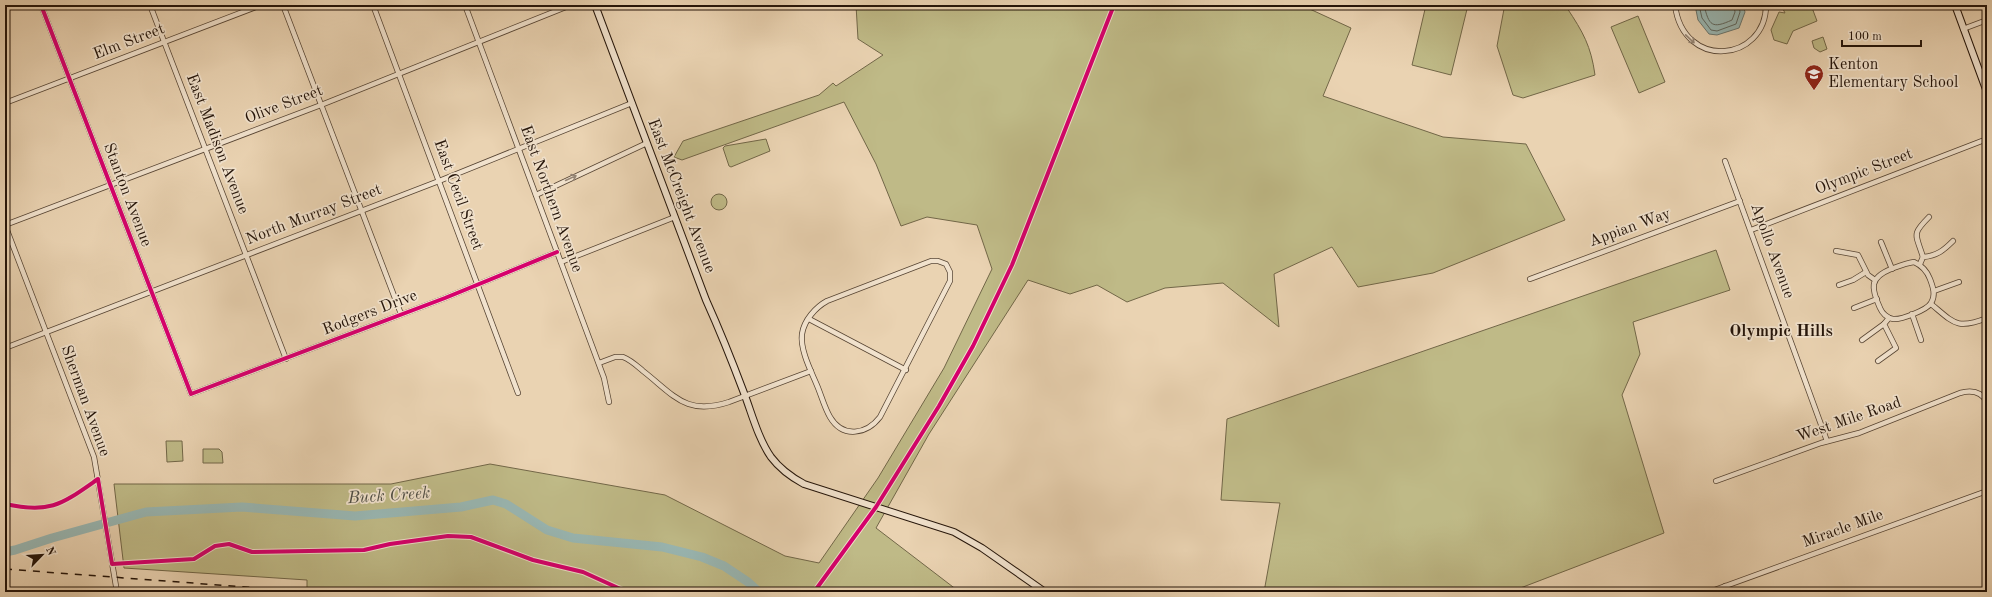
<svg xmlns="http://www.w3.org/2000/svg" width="1992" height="597" font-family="'Old Standard TT',serif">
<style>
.green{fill:#bfba87;stroke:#726748}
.water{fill:#99b7b3;stroke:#6a766f}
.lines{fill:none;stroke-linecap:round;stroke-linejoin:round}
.shore{stroke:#5e665e;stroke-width:1}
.river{stroke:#99b7b3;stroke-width:9}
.street-casing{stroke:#564433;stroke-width:6}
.secondary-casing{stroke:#241409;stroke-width:8}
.street{stroke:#f1e2cd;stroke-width:4.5}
.secondary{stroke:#f1e2cd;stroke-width:6}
.rail{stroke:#241409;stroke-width:1.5;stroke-dasharray:7 7;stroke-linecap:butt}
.cycleway-casing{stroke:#f1e2cd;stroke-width:6}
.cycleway{stroke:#d6006c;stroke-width:4}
.oneway{stroke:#958575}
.labels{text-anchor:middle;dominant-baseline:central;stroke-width:3.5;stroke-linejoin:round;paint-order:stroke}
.street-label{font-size:16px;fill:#241409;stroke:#f1e2cd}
.poi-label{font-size:16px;fill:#241409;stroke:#f1e2cd;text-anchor:start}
.neighbourhood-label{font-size:17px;font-weight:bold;fill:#241409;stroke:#f1e2cd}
.water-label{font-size:17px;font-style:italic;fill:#4d4d44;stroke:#f1e2cd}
</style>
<rect width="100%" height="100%" fill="#ead3b2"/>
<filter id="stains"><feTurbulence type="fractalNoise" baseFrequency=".005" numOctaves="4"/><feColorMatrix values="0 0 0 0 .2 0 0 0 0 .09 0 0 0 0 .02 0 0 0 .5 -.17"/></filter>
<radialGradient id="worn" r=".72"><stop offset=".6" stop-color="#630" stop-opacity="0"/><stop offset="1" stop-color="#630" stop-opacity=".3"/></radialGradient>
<g class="green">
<path d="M 856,5 L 1301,5 L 1351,28 L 1323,96 L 1443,137 L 1526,144 L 1565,220 L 1433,273 L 1358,287 L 1332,247 L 1274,274 L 1279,327 L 1223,283 L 1165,288 L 1127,302 L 1097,285 L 1070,294 L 1028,280 L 929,434 L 876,528 L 957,590 L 965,592 L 307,592 L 307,580 L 124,568 L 114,484 L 391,484 L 490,464 L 665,495 L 785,556 L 819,563 L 878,478 L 944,368 L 992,269 L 977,225 L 927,217 L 901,226 L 876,164 L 844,102 L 682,160 L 674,157 L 683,141 L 819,95 L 833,83 L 836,86 L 883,55 L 858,39 Z"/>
<path d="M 1426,5 L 1468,5 L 1451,75 L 1412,65 Z"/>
<path d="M 1506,5 L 1551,5 L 1567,8 C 1583,32 1591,46 1595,75 L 1523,98 L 1513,95 L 1497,46 L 1504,9 Z"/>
<path d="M 1792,5 L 1811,5 L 1817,21 L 1793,31 L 1787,44 L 1774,40 L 1771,30 L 1779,12 L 1785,13 L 1783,9 Z"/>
<path d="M 1638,16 L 1665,82 L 1639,93 L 1611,27 Z"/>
<path d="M 1823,37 L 1827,49 L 1820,52 L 1814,48 L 1812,41 Z"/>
<path d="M 766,139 L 770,151 L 731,167 L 729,166 L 723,148 L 725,146 Z"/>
<circle cx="719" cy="202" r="8"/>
<path d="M 1716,250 L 1730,290 L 1633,322 L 1640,354 L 1622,395 L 1664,533 L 1510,592 L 1264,592 L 1280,503 L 1221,500 L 1227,419 Z"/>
<path d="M 166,441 L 182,441 L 183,461 L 167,462 Z"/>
<path d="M 203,449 L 219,449 L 222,452 L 223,463 L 203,463 Z"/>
</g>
<path class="water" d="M 1695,5 L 1743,5 L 1745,12 L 1739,28 L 1717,35 L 1709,34 L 1698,20 Z"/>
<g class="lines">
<g class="shore">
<path d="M 1699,5 L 1702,18 L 1711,30 L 1717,31 L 1736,24 L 1740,12 L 1739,5"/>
<path d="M 1704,5 C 1709,26 1712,29 1732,20 L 1735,12 L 1734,5"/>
</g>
<path class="river" d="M 5,552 L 15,550 L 52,538 L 146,512 L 242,507 L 355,516 L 461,507 L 493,500 L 506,504 L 547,530 L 573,538 L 662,547 L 702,557 L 724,566 L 748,582 L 759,592"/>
<defs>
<g id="street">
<path d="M 41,5 L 191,394 L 445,298 L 557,252"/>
<path d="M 150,5 L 286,359"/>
<path d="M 283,5 L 401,314"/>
<path d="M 373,5 L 518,393"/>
<path d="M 465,5 L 604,378 L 609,402"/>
<path d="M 1675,5 C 1683,71 1766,62 1766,5"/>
<path d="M 1963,29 L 1987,20"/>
<path d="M 5,103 L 261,5"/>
<path d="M 1725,161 L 1827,441"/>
<path d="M 536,195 L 647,143"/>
<path d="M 5,225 L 321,105 L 571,5"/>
<path d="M 5,225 L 94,457 L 117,592"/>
<path d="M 1751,230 L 1987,139"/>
<path d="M 1881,242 L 1892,269"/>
<path d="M 1836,251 L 1858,255 L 1868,275 L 1875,280"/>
<path d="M 1923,257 C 1916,234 1911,235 1929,217"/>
<path d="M 931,261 L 938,261 L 946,264 L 950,272 L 950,281 L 880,417 C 867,434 843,439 830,417 C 824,407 821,394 816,383 C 810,369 800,349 802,334 C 804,320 816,307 827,301 Z"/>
<path d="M 561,262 L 675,217"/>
<path d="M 1914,262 C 1923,266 1927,271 1930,279 C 1933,287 1936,295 1931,303 C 1927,310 1901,320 1893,319 C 1887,318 1882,313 1880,308 C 1871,288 1869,278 1891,269 C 1899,266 1906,263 1914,262 Z"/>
<path d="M 1920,264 L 1923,257 C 1937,256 1944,250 1953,241"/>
<path d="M 1530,279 L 1740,201"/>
<path d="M 1839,285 L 1853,280 L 1866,272"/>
<path d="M 1934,291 L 1959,282"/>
<path d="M 1931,304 C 1954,323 1957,330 1987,318"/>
<path d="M 1854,308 L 1877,299"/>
<path d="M 1912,314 L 1921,340"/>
<path d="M 809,319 L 906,370"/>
<path d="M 1862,340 L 1884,324"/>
<path d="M 5,348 L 439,181 L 632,103"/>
<path d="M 1878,361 L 1896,348 L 1884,324 L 1889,318"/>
<path d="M 599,363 L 615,357 L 623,357 C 631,360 637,366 643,371 C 675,396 686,416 729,402 L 811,371"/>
<path d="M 1716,481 L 1821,443 L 1859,433 L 1960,393 C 1971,390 1981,391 1987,402"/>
<path d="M 1725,586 L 1728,592"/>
<path d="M 1709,592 L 1987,491"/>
</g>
<g id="secondary">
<path d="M 595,5 L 706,300 C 720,331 732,361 744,393 C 752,414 758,438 771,457 C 780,469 791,477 804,484 L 954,532 L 982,548 L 1045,592"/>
<path d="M 1955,5 L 1987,92"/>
</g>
</defs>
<use href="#street" class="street-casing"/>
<use href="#secondary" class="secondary-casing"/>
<use href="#street" class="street"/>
<use href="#secondary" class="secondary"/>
<path class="rail" d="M 5,569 L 312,592"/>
<defs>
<g id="cycleway">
<path d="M 41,5 L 191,394 L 445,298 L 557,252"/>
<path d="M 5,504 C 51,514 62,504 98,479 L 112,564 L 194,559 L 215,546 L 229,544 L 252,552 L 364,550 L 390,544 L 448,536 L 471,537 L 533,560 L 583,572 L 627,592"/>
<path d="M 814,592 L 876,507 L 939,406 L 973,346 L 1012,265 L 1114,5"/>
</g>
</defs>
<use href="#cycleway" class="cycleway-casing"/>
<use href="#cycleway" class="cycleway"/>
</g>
<defs><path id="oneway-shaft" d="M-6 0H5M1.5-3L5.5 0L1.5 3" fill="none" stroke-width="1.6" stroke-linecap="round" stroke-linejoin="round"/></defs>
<g class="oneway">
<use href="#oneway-shaft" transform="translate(1690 39) rotate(44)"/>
<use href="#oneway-shaft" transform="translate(571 178) rotate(-25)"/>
</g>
<defs>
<symbol id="school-pin" viewBox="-11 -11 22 30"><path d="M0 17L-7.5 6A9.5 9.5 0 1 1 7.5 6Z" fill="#8f2418" stroke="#f1e2cd"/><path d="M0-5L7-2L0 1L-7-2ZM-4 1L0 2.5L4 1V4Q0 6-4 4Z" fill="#fff"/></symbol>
</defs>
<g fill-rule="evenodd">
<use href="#school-pin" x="1803" y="63" width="22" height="30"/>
</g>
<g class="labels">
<g class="street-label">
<text transform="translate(129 42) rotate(-21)">Elm Street</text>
<text transform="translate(284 105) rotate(-21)">Olive Street</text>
<text transform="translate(217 144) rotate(69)">East Madison Avenue</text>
<text transform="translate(1864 172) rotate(-21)">Olympic Street</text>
<text transform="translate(127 195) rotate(69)">Stanton Avenue</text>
<text transform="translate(458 195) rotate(70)">East Cecil Street</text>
<text transform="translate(681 196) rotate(69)">East McCreight Avenue</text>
<text transform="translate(551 199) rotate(70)">East Northern Avenue</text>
<text transform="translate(314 215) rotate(-21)">North Murray Street</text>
<text transform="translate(1630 228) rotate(-20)">Appian Way</text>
<text transform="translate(1772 251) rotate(70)">Apollo Avenue</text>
<text transform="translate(370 313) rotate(-21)">Rodgers Drive</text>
<text transform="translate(85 401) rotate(70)">Sherman Avenue</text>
<text transform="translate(1849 420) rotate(-19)">West Mile Road</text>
<text transform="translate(1843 529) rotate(-20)">Miracle Mile</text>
</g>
<g class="poi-label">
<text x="1828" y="65">Kenton<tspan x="1828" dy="18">Elementary School</tspan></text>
</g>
<g class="neighbourhood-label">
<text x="1781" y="331">Olympic Hills</text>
</g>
<g class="water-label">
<text transform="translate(389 496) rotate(-4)">Buck Creek</text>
</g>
</g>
<rect width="1992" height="597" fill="none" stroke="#ead3b2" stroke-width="20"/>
<rect x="6" y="6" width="1980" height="585" fill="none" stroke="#241409" stroke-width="2"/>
<rect x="10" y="10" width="1972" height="577" fill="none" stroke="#241409"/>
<g transform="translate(42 555) rotate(65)" stroke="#f1e2cd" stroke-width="3" paint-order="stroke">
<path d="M0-3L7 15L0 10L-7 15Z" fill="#241409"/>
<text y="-6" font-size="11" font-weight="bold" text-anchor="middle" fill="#241409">N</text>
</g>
<path d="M1842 40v6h79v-6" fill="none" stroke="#241409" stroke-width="2"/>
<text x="1848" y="40" font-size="12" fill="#241409" stroke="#f1e2cd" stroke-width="3" paint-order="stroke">100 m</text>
<rect width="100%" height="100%" filter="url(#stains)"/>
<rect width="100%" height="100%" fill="url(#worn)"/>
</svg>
